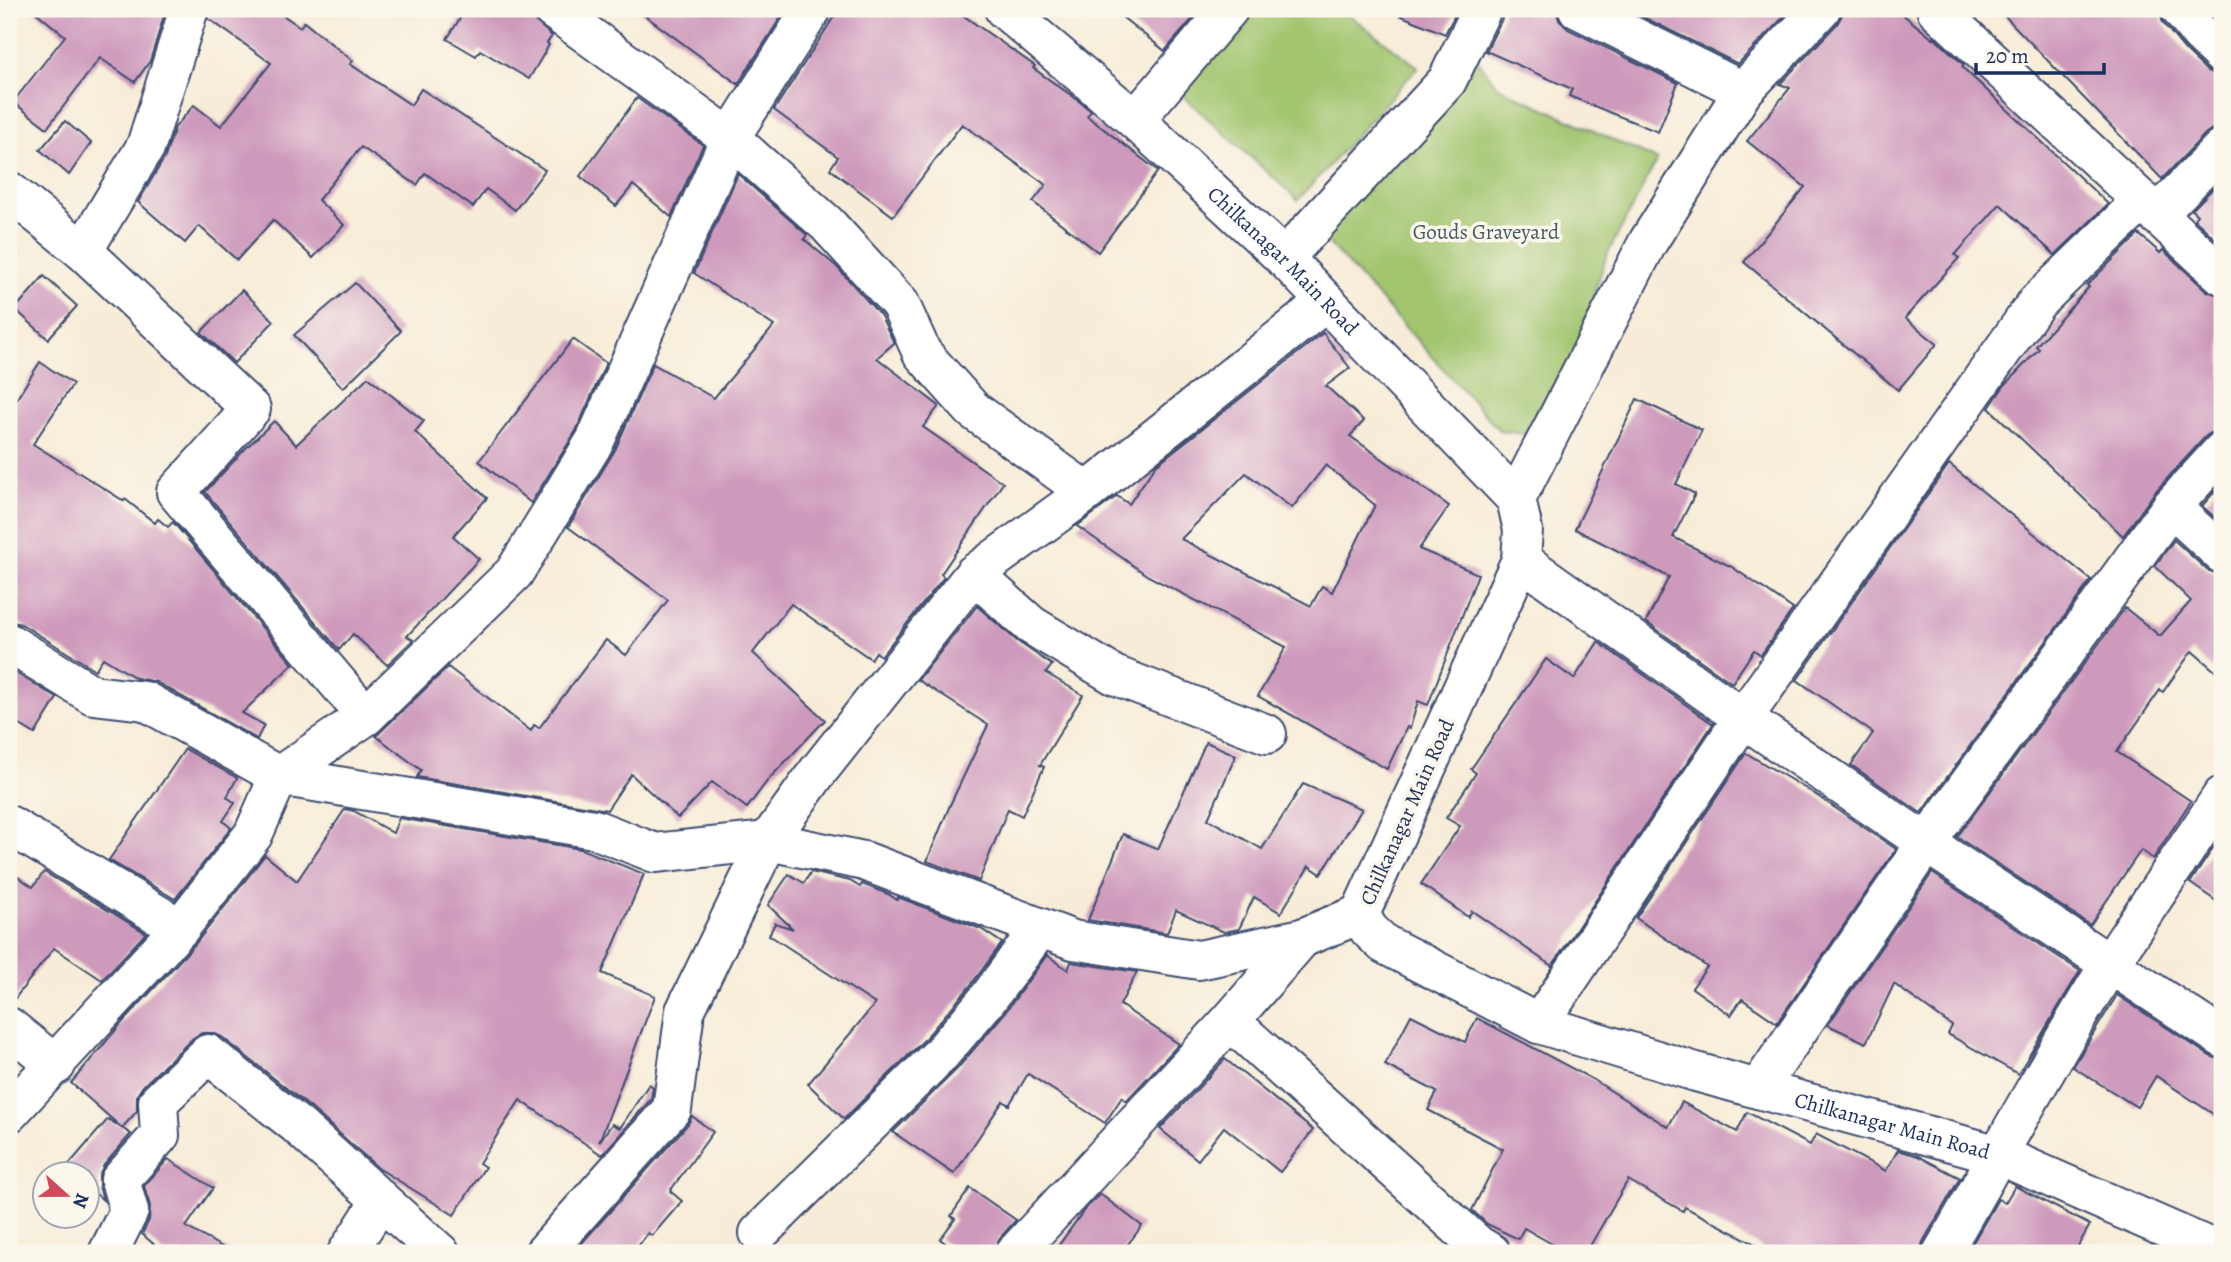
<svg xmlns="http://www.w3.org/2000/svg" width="2231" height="1262" font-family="Alegreya,serif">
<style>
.green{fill:#a2c56e;stroke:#5e7a66;stroke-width:2}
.building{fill:#ce9abc;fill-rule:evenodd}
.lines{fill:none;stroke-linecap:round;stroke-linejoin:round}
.minor-casing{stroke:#3c4b70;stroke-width:42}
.major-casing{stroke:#3c4b70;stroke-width:42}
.minor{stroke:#fff;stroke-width:38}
.major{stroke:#fff;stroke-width:38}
.labels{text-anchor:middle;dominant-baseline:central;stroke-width:7;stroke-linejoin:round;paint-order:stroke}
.park-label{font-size:21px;fill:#445c63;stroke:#fbf7ec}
.street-label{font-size:21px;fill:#1b2f5e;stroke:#fbf7ec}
</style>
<rect width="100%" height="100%" fill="#fbf7ec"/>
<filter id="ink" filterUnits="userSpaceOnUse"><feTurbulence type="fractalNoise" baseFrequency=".0143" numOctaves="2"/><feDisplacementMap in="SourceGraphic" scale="14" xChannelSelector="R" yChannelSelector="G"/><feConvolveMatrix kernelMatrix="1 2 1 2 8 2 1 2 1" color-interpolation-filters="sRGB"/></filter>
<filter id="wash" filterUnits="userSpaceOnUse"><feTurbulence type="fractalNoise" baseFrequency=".00686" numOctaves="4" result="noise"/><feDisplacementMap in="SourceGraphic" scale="28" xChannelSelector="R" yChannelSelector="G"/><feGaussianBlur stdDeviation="1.57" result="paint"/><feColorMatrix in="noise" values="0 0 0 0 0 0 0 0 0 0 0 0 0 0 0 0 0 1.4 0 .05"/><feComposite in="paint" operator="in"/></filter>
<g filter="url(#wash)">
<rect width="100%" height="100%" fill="#f7ecd7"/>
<g class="green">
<path d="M 1242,9 L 1341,9 L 1418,67 L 1298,200 L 1175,89 Z"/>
<path d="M 1474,56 L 1498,87 L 1657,160 L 1606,257 L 1574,357 L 1533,435 L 1500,431 L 1323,237 Z"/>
</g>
<g id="blocks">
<g class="building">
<path d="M 32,9 L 166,9 L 150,61 L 135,82 L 100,58 L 47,128 L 13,102 L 65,36 Z"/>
<path d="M 210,9 L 274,9 L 300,27 L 304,22 L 353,61 L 350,64 L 411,105 L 421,89 L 545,170 L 515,210 L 486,189 L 473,207 L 425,173 L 417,185 L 361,147 L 318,200 L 344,225 L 313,258 L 273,220 L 237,260 L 199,226 L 185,243 L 138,202 L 165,157 L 175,127 L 194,105 L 221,126 L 271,63 L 209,19 Z"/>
<path d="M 466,9 L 530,9 L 532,18 L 552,36 L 547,43 L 549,45 L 529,79 L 480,50 L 476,56 L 447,39 Z"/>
<path d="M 636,9 L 781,9 L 785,11 L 738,84 Z"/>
<path d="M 839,9 L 954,9 L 1035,66 L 1033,68 L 1075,98 L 1091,111 L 1087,116 L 1158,171 L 1098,252 L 1033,202 L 1046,185 L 962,124 L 893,216 L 830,169 L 838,157 L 774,110 Z"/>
<path d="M 1112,9 L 1201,9 L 1165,51 Z"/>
<path d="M 1385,9 L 1458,9 L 1445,34 Z"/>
<path d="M 1504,9 L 1556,9 L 1559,20 L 1568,29 L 1678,83 L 1658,132 L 1569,96 L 1572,89 L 1486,51 L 1502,19 Z"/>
<path d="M 1627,9 L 1791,9 L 1738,64 Z"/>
<path d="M 1842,9 L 1896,9 L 1933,39 L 1934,37 L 1964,65 L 1962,67 L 2108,204 L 2055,255 L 2000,204 L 1955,255 L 1959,258 L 1905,318 L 1937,344 L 1898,390 L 1744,262 L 1805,187 L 1747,141 L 1790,88 L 1780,84 L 1837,24 L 1842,15 Z"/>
<path d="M 1998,9 L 2159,9 L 2163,23 L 2185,50 L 2207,71 L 2222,76 L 2222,127 L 2215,127 L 2206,133 L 2162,179 Z"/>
<path d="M 637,98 L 703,145 L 671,217 L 633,185 L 616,206 L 580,176 Z"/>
<path d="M 65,121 L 91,143 L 69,175 L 40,150 Z"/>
<path d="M 738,174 L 807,235 L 804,239 L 837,267 L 881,316 L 894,343 L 877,358 L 939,406 L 923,427 L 1003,483 L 941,574 L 944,577 L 881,656 L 876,652 L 871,659 L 791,604 L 753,653 L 825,720 L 768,780 L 747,808 L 712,782 L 678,818 L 631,774 L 607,810 L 417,777 L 421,770 L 376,736 L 448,667 L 531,731 L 534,725 L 539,728 L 606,640 L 626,655 L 668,600 L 568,527 L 615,450 L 653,364 L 714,398 L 774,326 L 694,273 Z"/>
<path d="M 2222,179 L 2222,245 L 2194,219 L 2197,215 L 2192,210 Z"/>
<path d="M 2139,234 L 2160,253 L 2163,250 L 2207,291 L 2222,296 L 2222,430 L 2215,430 L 2206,436 L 2155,492 L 2123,536 L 1989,408 L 2004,386 L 2039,349 L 2036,346 L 2089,287 L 2087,285 Z"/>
<path d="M 44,276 L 77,306 L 48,339 L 15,309 Z"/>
<path d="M 355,283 L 401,331 L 343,388 L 294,335 Z"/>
<path d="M 242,290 L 274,321 L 234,363 L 201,332 Z"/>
<path d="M 1323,333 L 1350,368 L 1326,386 L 1364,421 L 1350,436 L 1449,506 L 1419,549 L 1478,574 L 1428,705 L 1418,701 L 1410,728 L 1407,727 L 1387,769 L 1258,696 L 1286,647 L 1148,576 L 1077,526 L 1117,496 L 1129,504 L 1156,465 ZM 1326,465 L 1375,505 L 1332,592 L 1322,586 L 1311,606 L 1181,539 L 1246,473 L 1292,508 Z"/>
<path d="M 573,339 L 606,363 L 576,431 L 531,503 L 479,461 Z"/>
<path d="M 40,362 L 73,384 L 33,444 L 124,501 L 125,499 L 155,523 L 158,519 L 168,527 L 173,522 L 293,664 L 242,713 L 264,725 L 257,739 L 156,682 L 136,678 L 103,658 L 95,670 L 21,624 L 9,621 L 9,411 Z"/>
<path d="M 368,377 L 424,421 L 415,432 L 487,498 L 453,536 L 479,559 L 407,636 L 413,640 L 387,665 L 353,634 L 339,650 L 205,492 L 245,449 L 274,421 L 296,445 Z"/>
<path d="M 1637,399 L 1702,430 L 1676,484 L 1695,494 L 1673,537 L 1732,567 L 1793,609 L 1761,655 L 1754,650 L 1732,683 L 1646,622 L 1669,577 L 1575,529 Z"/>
<path d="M 1949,464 L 2091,580 L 1921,813 L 1851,765 L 1873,733 L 1797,680 Z"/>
<path d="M 2222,483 L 2222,524 L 2202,506 Z"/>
<path d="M 2174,540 L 2207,570 L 2222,575 L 2222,677 L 2192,651 L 2163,692 L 2160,690 L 2117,752 L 2191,801 L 2153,859 L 2141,850 L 2090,925 L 1957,837 L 2125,608 L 2160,636 L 2191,601 L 2155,566 Z"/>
<path d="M 977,606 L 1017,641 L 1052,665 L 1046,673 L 1083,695 L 1040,765 L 1044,767 L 1022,816 L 1008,809 L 979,881 L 927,861 L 950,805 L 988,725 L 918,680 Z"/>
<path d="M 1598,642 L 1713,724 L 1552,966 L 1472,911 L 1468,917 L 1421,884 L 1460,826 L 1446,818 L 1476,773 L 1471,769 L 1546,659 L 1574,679 Z"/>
<path d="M 9,669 L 57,698 L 35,734 L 9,718 Z"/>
<path d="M 1206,742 L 1236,755 L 1208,819 L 1262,849 L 1303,784 L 1362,809 L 1321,874 L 1309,866 L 1281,913 L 1254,897 L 1239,929 L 1224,932 L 1176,910 L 1167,933 L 1088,920 L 1123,834 L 1158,849 Z"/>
<path d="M 185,749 L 237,778 L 227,797 L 235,803 L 223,821 L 231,828 L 175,899 L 109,860 Z"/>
<path d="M 1746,753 L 1813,793 L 1896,849 L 1777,1023 L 1742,999 L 1731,1015 L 1692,988 L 1707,967 L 1636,918 Z"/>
<path d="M 345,809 L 354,811 L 393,833 L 399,818 L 581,849 L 644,874 L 602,973 L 655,996 L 599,1142 L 612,1124 L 620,1128 L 649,1084 L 653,1087 L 651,1099 L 602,1155 L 520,1100 L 479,1163 L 485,1167 L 454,1215 L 378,1168 L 311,1108 L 222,1037 L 213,1033 L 202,1033 L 193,1038 L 143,1086 L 137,1095 L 137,1111 L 122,1128 L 71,1083 L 120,1025 L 196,943 L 265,855 L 297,881 Z"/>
<path d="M 2222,835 L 2222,905 L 2190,883 Z"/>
<path d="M 9,871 L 33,887 L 44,872 L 146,933 L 102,980 L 54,948 L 9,1006 Z"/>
<path d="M 811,872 L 850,881 L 860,887 L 862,884 L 888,894 L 897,900 L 898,897 L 981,929 L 1002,943 L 970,986 L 924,1040 L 844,1119 L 808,1084 L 875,1004 L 769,935 L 775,923 L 793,929 L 768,905 L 789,874 L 804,883 Z"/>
<path d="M 1932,873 L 2080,971 L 2018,1074 L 1948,1034 L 1952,1026 L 1894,984 L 1866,1043 L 1828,1025 Z"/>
<path d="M 1047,955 L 1068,970 L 1071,962 L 1137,972 L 1120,1005 L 1179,1044 L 1126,1101 L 1122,1097 L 1105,1123 L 1028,1074 L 1009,1105 L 1003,1101 L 954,1174 L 893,1132 L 957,1069 L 1004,1014 Z"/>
<path d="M 2117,995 L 2210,1056 L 2222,1060 L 2222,1120 L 2156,1076 L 2137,1107 L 2073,1067 Z"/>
<path d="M 1411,1015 L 1465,1042 L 1477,1018 L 1594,1080 L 1668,1127 L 1682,1102 L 1737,1132 L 1747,1112 L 1810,1145 L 1816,1134 L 1886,1171 L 1898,1150 L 1918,1156 L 1960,1178 L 1923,1242 L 1920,1253 L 1772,1253 L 1685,1207 L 1683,1211 L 1628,1180 L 1586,1253 L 1568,1253 L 1524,1228 L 1518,1239 L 1487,1224 L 1472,1210 L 1503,1149 L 1428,1110 L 1437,1092 L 1385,1065 Z"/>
<path d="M 1225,1059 L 1313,1130 L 1280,1172 L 1224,1127 L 1198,1160 L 1160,1129 Z"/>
<path d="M 692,1116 L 713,1132 L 670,1191 L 682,1201 L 652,1236 L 648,1233 L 633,1253 L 573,1253 L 688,1124 Z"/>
<path d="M 108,1119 L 131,1134 L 104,1165 L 99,1175 L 99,1186 L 103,1200 L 88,1187 L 88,1174 L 73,1174 L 66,1168 Z"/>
<path d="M 168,1159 L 213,1188 L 186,1227 L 233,1253 L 164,1253 L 142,1234 L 149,1220 L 150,1206 L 144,1186 Z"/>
<path d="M 2015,1186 L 2090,1225 L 2074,1253 L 1967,1253 L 1998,1199 L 2005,1203 Z"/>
<path d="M 970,1188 L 1016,1220 L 999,1239 L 994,1253 L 959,1253 L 940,1239 L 955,1219 L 951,1216 Z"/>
<path d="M 1100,1194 L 1142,1226 L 1121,1253 L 1045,1253 L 1052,1246 L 1056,1249 L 1085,1209 Z"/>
</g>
</g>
</g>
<g filter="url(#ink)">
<use href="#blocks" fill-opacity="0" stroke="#3c4b70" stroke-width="2"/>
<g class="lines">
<defs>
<g id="minor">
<path d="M 552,9 L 730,138 L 827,224 L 900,304 L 922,353 L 973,410 L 1087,492"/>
<path d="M 1578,9 L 1743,91"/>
<path d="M 1936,9 L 2222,275"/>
<path d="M 2180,9 L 2200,34 L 2222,55"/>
<path d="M 1135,120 L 1229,9"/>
<path d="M 9,191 L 83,251 L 251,409 L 176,492 L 366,716"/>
<path d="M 2157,215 L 2222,148"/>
<path d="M 83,251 L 146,146 L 189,9"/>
<path d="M 1284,258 L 1447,81 L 1482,9"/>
<path d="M 1516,499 L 1648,242 L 1743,91 L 1821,9"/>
<path d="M 2171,507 L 2222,554"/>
<path d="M 1521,560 L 1743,718 L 1926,843 L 2222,1038"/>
<path d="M 974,574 L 1031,625 L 1114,675 L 1267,734"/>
<path d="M 9,643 L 93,695 L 145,701 L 279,776 L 594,829 L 655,853 L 768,841 L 864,861 L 1073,940 L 1199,960 L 1302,938 L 1360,914"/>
<path d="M 9,825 L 180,928"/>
<path d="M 1230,1021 L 1479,1246 L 1491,1253"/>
<path d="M 1539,1024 L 1743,718 L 2037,302 L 2142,201"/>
<path d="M 9,1027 L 56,1065"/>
<path d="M 1758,1089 L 1926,843 L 2171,507 L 2222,451"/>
<path d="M 9,1113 L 180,928 L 253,835 L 279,776 L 366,716 L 514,573 L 595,441 L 730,138 L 812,9"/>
<path d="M 759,1233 L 940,1055 L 987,1000 L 1040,928"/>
<path d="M 108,1253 L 129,1211 L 120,1180 L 160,1135 L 158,1102 L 208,1054 L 297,1125 L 440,1253"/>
<path d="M 347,1253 L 381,1200"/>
<path d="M 544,1253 L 672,1109 L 685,1011 L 768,841 L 816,774 L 974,574 L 1087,492 L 1326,302"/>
<path d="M 1015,1253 L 1230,1021 L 1302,938"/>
<path d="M 1942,1253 C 1998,1157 2050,1058 2110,964 C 2146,907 2185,852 2222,796"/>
</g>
<g id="major">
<path id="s1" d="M 1004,9 L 1135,120 L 1284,258 L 1516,499 L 1523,530 L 1521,560 L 1360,914 L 1369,930 L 1384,944 L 1539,1024 L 1696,1072 L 1999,1155 L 2222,1253"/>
</g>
</defs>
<use href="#minor" class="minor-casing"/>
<use href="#major" class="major-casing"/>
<use href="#minor" class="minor"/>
<use href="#major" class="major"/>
</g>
</g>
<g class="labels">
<g class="park-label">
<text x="1486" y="232">Gouds Graveyard</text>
</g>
<g class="street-label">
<text stroke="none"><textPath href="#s1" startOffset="376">Chilkanagar Main Road</textPath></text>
<text transform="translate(1407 812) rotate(-66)">Chilkanagar Main Road</text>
<text stroke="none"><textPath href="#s1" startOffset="1741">Chilkanagar Main Road</textPath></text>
</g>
</g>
<rect width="2231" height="1262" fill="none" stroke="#fbf7ec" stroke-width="35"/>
<g transform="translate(66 1195) rotate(111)"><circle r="33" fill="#fbf7ec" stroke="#a1a7b3" stroke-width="2"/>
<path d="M0-5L12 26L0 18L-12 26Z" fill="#d1495b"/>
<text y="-10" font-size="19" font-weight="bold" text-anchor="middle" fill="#1b2f5e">N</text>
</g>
<path d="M1976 63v10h128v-10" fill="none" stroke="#1b2f5e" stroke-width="3.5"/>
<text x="1986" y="63" font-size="21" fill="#1b2f5e" stroke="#fbf7ec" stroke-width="5" paint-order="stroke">20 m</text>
</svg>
